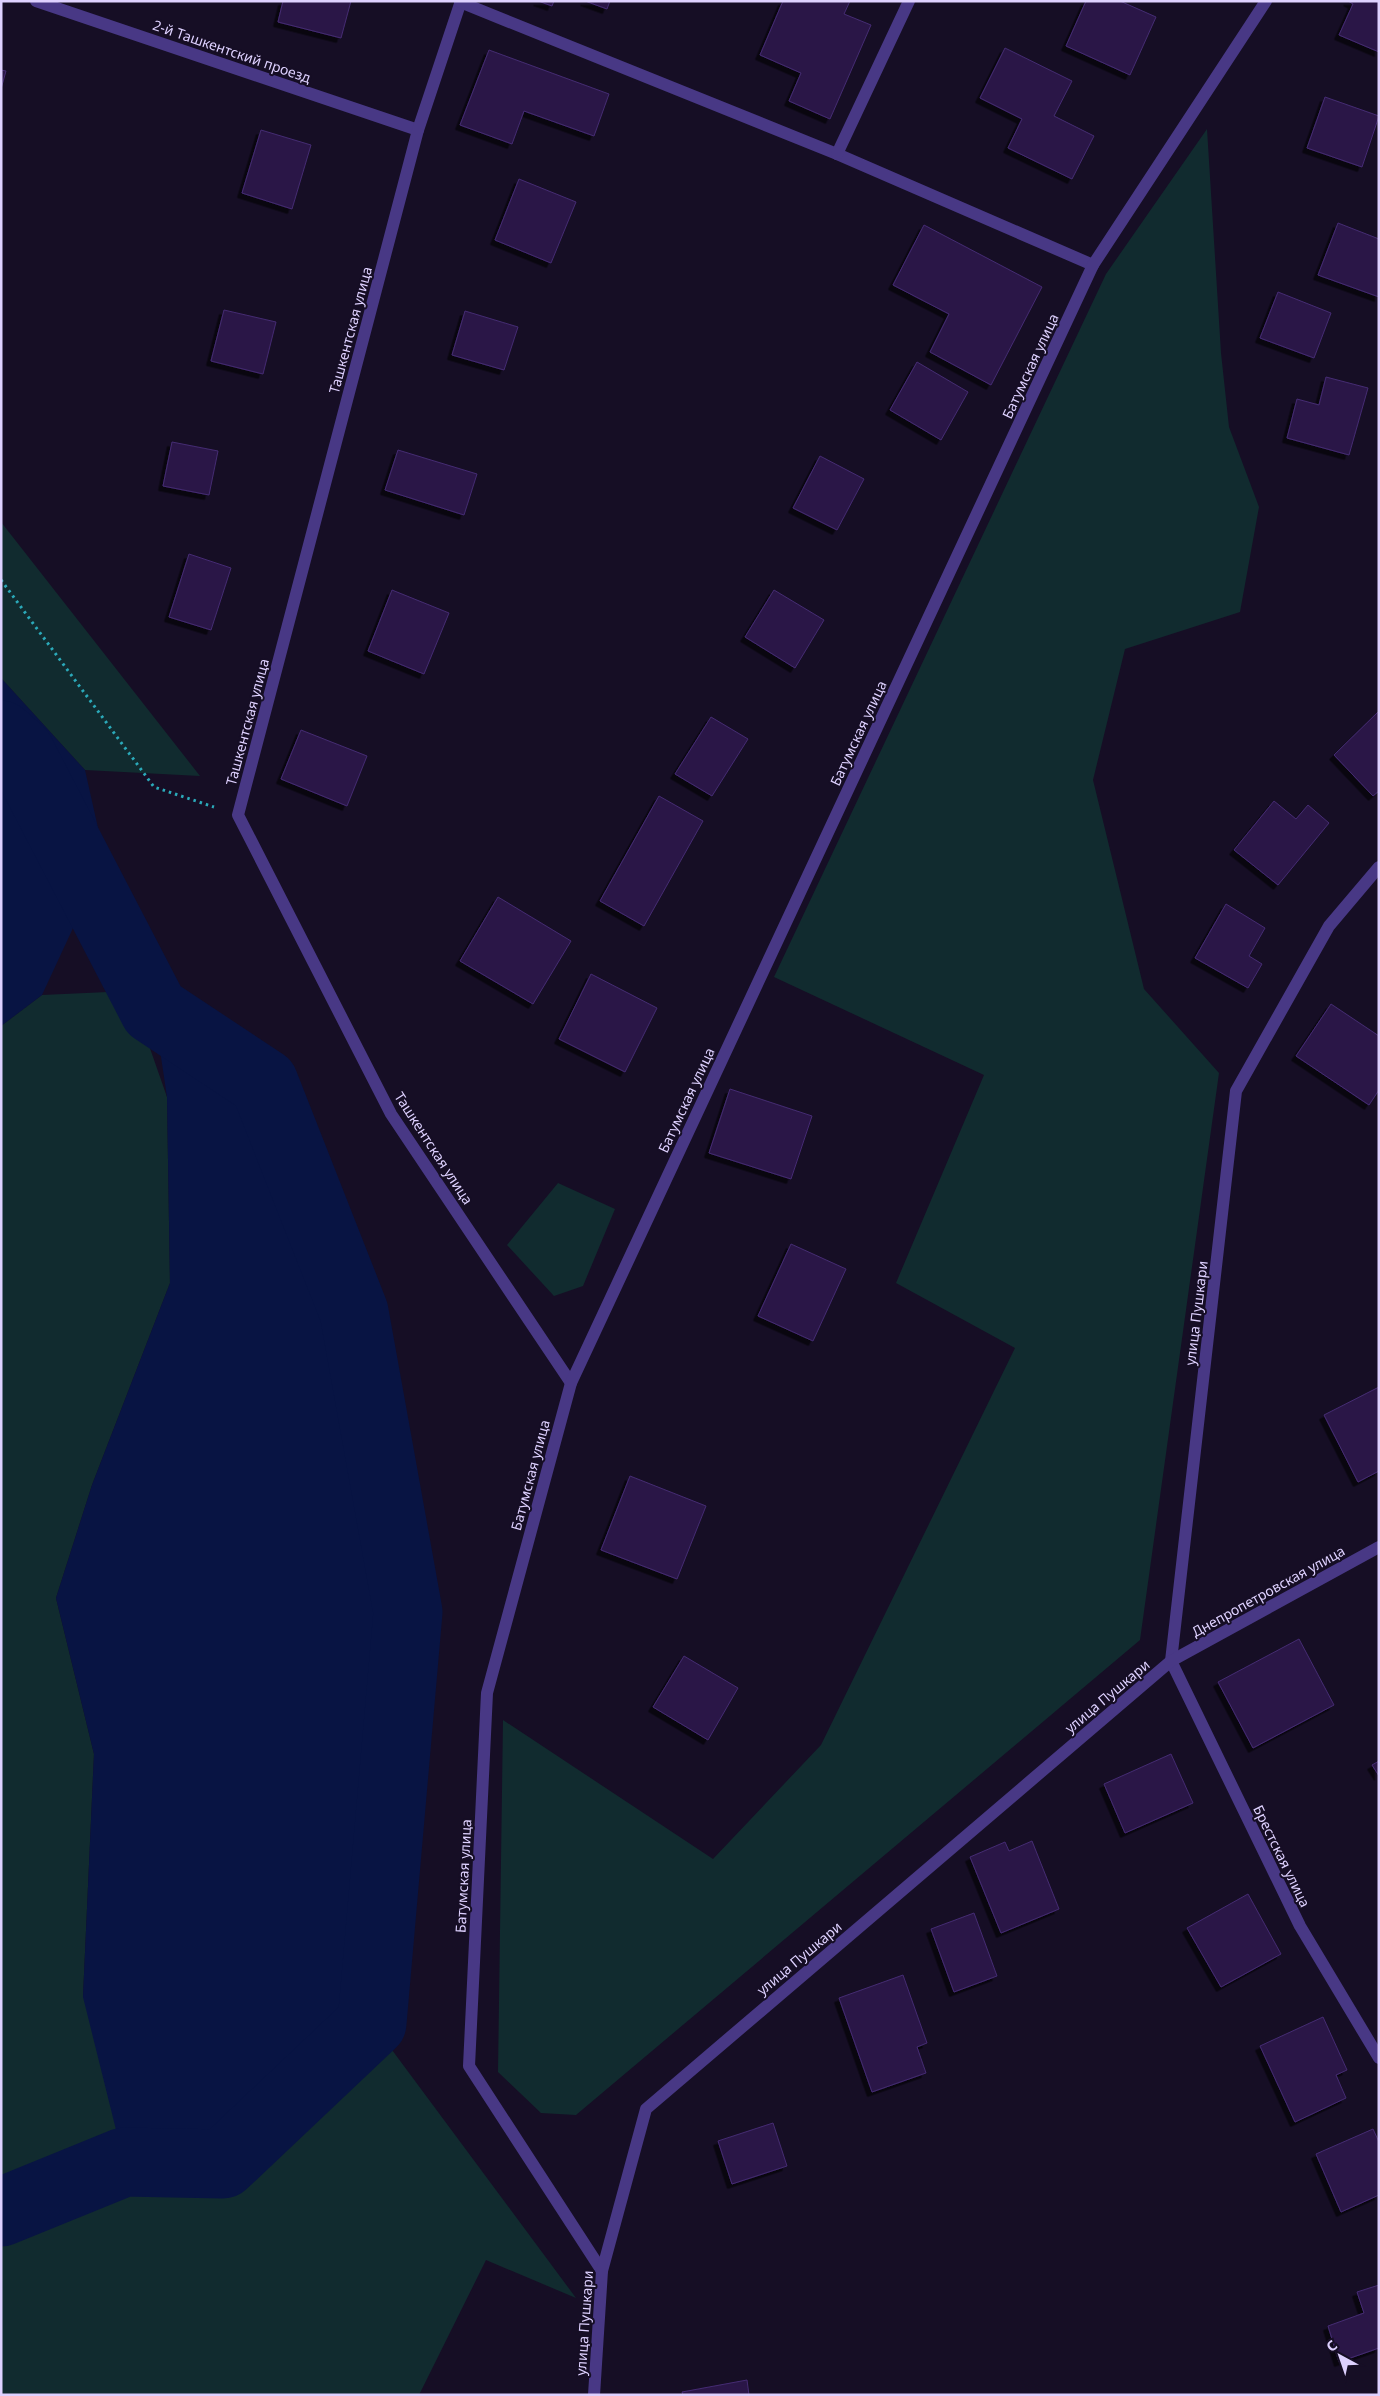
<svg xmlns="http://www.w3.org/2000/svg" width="1380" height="2396" font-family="'Noto Sans',sans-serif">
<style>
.green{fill:#112b2f}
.water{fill:#081443}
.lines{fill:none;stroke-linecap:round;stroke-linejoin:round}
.river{stroke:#081443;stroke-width:69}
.building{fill:#2a1946;stroke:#452b73;filter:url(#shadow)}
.path{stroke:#2ba9b9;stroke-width:3;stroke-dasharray:2.5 4;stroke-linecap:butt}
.minor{stroke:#483885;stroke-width:12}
.labels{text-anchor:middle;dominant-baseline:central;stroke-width:4;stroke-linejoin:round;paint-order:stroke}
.street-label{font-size:14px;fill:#ded1ff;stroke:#160e25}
</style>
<defs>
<filter id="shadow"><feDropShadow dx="-4.5" dy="4.5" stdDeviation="0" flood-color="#0009"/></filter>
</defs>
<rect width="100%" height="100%" fill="#160e25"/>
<g class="green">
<path d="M 1207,129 L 1221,353 L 1229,427 L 1259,507 L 1240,612 L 1125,649 L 1093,780 L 1144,989 L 1219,1073 L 1140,1640 L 576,2115 L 541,2113 L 498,2072 L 503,1720 L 713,1859 L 821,1745 L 1015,1348 L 896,1283 L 984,1075 L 774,977 L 1106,274 Z"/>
<path d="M 1,522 L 200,776 L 85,770 L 1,678 Z"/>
<path d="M 130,991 L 167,1097 L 170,1283 L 92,1485 L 56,1598 L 94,1754 L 83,1997 L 223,2163 L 372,2023 L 576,2298 L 486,2260 L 419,2395 L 1,2395 L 1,1026 L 42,995 Z"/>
<path d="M 558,1183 L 615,1209 L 583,1286 L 554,1296 L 507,1245 Z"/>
</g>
<g class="water">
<path d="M 1,678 L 85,770 L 105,859 L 42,995 L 1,1026 Z"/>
<path d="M 154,1010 L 264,1083 L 354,1312 L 408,1612 L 372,2023 L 223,2164 L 124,2162 L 83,1997 L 94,1754 L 56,1598 L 92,1485 L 170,1283 L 167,1097 Z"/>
</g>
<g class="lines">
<path class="river" d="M 1,735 L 20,752 L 154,1010 L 264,1083 L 354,1312 L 408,1612 L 372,2023 L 223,2164 L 124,2162 L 1,2212"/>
</g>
<g class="building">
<path d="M 283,1 L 351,1 L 341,38 L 278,22 Z"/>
<path d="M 538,1 L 554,1 L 552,6 Z"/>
<path d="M 585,1 L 610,1 L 607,9 Z"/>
<path d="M 783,1 L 850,1 L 844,14 L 871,25 L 830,119 L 789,101 L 801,73 L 760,55 Z"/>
<path d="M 1086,1 L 1120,1 L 1156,17 L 1130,75 L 1066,46 Z"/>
<path d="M 1348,1 L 1379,1 L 1379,52 L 1339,35 L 1353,4 Z"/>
<path d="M 1005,48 L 1072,81 L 1054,116 L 1094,136 L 1072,179 L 1008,148 L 1022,119 L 980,98 Z"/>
<path d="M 489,50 L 609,94 L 594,136 L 524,111 L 512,144 L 460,125 Z"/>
<path d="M 1,70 L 6,71 L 1,89 Z"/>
<path d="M 1325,97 L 1379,116 L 1362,167 L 1307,148 Z"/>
<path d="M 261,130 L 311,145 L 292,209 L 242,193 Z"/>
<path d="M 519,179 L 576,202 L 551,263 L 495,240 Z"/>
<path d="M 1338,223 L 1379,239 L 1379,297 L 1318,275 Z"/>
<path d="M 924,225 L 1042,287 L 991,385 L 930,352 L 949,314 L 893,285 Z"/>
<path d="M 1278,292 L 1331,313 L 1314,358 L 1260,338 Z"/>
<path d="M 224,310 L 276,322 L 263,374 L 211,361 Z"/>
<path d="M 465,311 L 518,327 L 504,370 L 452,355 Z"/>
<path d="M 917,362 L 968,392 L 941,440 L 890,410 Z"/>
<path d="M 1326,377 L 1368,388 L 1349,455 L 1287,438 L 1297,399 L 1319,405 Z"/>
<path d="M 172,442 L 218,451 L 209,495 L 163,486 Z"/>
<path d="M 398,450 L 477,474 L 464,515 L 385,490 Z"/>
<path d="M 820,456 L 864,479 L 837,530 L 793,508 Z"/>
<path d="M 189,554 L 231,568 L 211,630 L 169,617 Z"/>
<path d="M 392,590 L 449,613 L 424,674 L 368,651 Z"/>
<path d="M 774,590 L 824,620 L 795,668 L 745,637 Z"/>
<path d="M 1379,711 L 1379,791 L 1373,796 L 1334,755 Z"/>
<path d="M 711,717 L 748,739 L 712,796 L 675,774 Z"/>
<path d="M 301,730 L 367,756 L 347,806 L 281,779 Z"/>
<path d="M 659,796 L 703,821 L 644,926 L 600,901 Z"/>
<path d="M 1274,801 L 1296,819 L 1308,805 L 1329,823 L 1278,885 L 1234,850 Z"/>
<path d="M 498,897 L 571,941 L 533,1004 L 460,961 Z"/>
<path d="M 1226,904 L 1265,928 L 1249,956 L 1262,964 L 1248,988 L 1195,958 Z"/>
<path d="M 591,974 L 657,1008 L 625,1072 L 559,1039 Z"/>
<path d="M 1331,1004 L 1379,1036 L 1379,1090 L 1369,1105 L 1296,1056 Z"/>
<path d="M 730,1089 L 812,1116 L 791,1179 L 709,1153 Z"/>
<path d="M 791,1244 L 846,1269 L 813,1341 L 758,1316 Z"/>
<path d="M 1379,1387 L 1379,1471 L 1358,1482 L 1324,1415 Z"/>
<path d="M 630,1476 L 706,1506 L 677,1579 L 601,1550 Z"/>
<path d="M 1299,1639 L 1334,1705 L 1253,1748 L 1218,1682 Z"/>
<path d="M 684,1656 L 738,1688 L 708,1740 L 653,1707 Z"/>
<path d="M 1171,1754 L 1193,1803 L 1125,1833 L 1104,1784 Z"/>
<path d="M 1379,1761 L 1379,1776 L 1372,1765 Z"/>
<path d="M 1032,1841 L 1059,1909 L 1001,1933 L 970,1857 L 1005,1842 L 1009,1851 Z"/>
<path d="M 1248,1894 L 1281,1954 L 1221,1987 L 1187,1928 Z"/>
<path d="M 974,1913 L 997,1976 L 954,1992 L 931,1929 Z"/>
<path d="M 903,1975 L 927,2043 L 917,2047 L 926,2073 L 872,2092 L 839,1998 Z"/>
<path d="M 1323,2017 L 1347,2070 L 1336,2075 L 1346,2098 L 1295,2122 L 1260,2046 Z"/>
<path d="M 773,2123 L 787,2166 L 732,2184 L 718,2141 Z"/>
<path d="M 1373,2129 L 1379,2142 L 1379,2195 L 1341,2212 L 1316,2154 Z"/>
<path d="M 1379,2285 L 1379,2348 L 1339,2362 L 1328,2326 L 1364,2313 L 1357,2292 Z"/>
<path d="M 747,2380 L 749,2395 L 683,2395 L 682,2392 Z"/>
</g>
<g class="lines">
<path class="path" d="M 1,580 L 154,787 L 214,807"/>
<g class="minor">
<path d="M 36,1 L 418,130"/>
<path d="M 461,1 L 418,130 L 238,815 L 391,1114 L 571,1383"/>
<path d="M 460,2 L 837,154 L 1093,265"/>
<path d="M 837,154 L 909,1"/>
<path d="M 1171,1661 L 1236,1091 L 1329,926 L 1379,867"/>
<path d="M 1171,1661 L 1300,1926 L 1379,2058"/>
<path d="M 602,2271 L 469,2066 L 487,1693 L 571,1383 L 1093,265 L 1266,1"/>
<path d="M 594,2395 L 602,2271 L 646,2109 L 1171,1661 L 1379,1547"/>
</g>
</g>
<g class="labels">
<g class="street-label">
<text transform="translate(232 51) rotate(19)">2-й Ташкентский проезд</text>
<text transform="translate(350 330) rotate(-75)">Ташкентская улица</text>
<text transform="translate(1030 366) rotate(-65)">Батумская улица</text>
<text transform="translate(247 722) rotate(-75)">Ташкентская улица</text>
<text transform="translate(858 733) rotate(-65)">Батумская улица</text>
<text transform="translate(686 1100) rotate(-65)">Батумская улица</text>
<text transform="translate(434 1148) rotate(57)">Ташкентская улица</text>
<text transform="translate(1196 1313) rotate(-83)">улица Пушкари</text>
<text transform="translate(530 1475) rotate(-75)">Батумская улица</text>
<text transform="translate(1268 1591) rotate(-29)">Днепропетровская улица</text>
<text transform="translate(1107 1696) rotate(-40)">улица Пушкари</text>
<text transform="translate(1282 1856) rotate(64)">Брестская улица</text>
<text transform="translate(463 1876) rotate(-87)">Батумская улица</text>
<text transform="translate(799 1958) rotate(-40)">улица Пушкари</text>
<text transform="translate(584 2323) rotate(-86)">улица Пушкари</text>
</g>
</g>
<rect width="1380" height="2396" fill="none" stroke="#ded1ff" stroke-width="5"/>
<g transform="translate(1340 2356) rotate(320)" stroke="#160e25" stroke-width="4" paint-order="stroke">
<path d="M0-4L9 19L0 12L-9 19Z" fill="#ded1ff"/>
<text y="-8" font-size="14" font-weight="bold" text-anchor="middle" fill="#ded1ff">С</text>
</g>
</svg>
